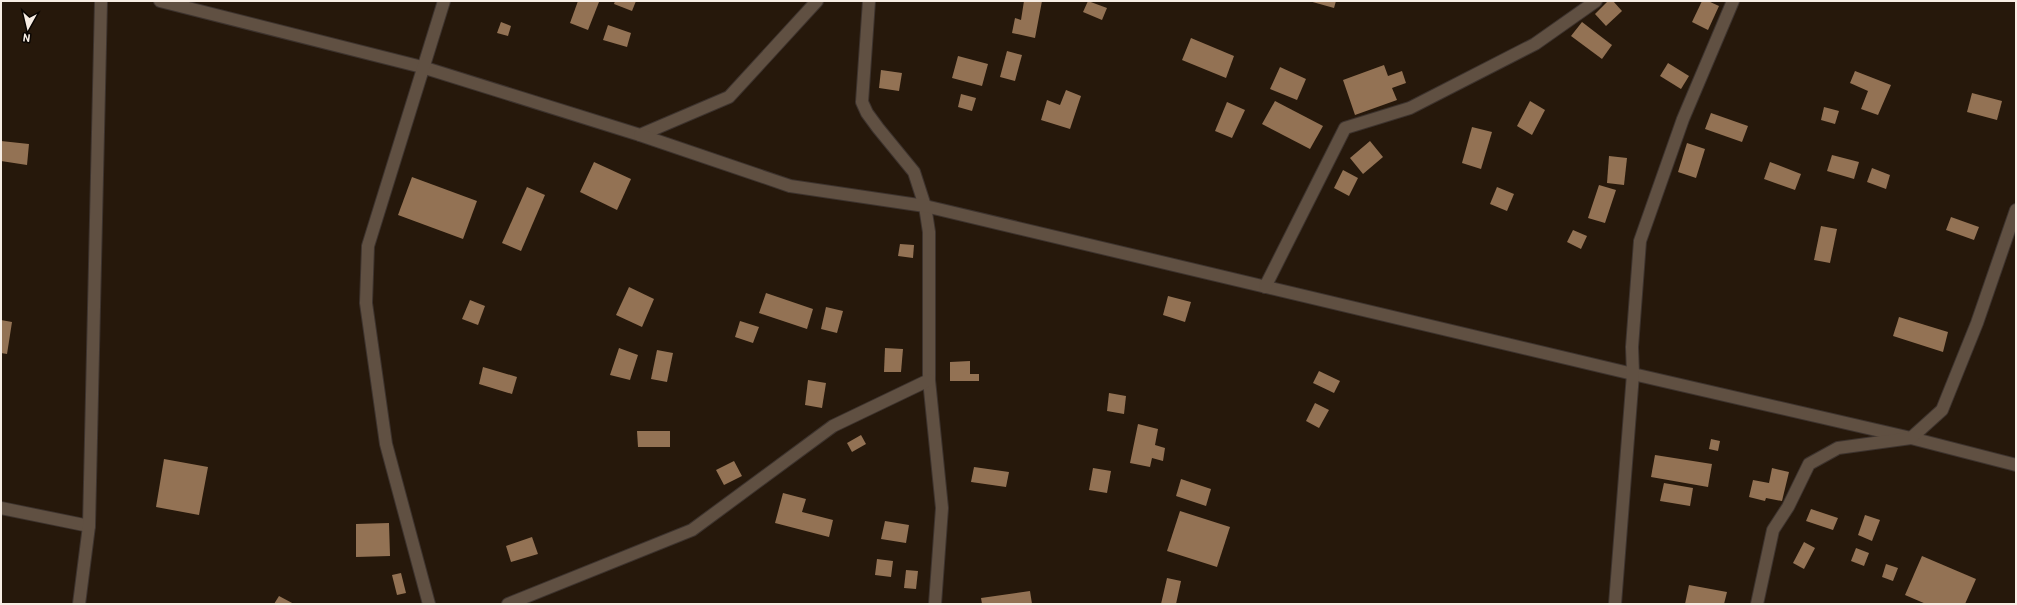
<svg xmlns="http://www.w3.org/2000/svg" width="2017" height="605" font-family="Barlow,sans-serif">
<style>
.building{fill:#937254}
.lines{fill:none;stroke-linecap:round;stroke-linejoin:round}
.minor-casing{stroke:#3d332e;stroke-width:14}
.minor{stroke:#605042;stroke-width:12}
</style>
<rect width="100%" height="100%" fill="#26180b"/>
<g class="building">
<path d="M 578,1 L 599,2 L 588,30 L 570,23 Z"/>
<path d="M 615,1 L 636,1 L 632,11 L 614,4 Z"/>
<path d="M 1024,1 L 1042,1 L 1035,38 L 1012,33 L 1015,18 L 1021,20 Z"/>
<path d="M 1088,1 L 1107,8 L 1102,20 L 1083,12 Z"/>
<path d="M 1309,1 L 1336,1 L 1334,8 Z"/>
<path d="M 1608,1 L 1613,1 L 1622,11 L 1606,26 L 1595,14 Z"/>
<path d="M 1702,1 L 1708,1 L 1719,6 L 1708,30 L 1692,22 Z"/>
<path d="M 501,22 L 511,26 L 508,36 L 497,33 Z"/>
<path d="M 1582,22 L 1612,45 L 1602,59 L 1571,36 Z"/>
<path d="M 608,25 L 631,33 L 627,47 L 603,40 Z"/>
<path d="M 1191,38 L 1234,56 L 1226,78 L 1182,60 Z"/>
<path d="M 1007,51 L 1022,55 L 1015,81 L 1000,77 Z"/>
<path d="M 958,56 L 988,64 L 982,86 L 952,78 Z"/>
<path d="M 1668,63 L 1689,76 L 1681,89 L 1660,76 Z"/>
<path d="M 1384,65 L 1388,76 L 1402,71 L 1406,83 L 1392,88 L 1397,100 L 1355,115 L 1343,80 Z"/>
<path d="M 1280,67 L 1306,79 L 1297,100 L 1270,89 Z"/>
<path d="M 881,70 L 902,73 L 899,91 L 879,88 Z"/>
<path d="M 1855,71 L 1891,85 L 1878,115 L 1861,109 L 1868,91 L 1850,83 Z"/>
<path d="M 1066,90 L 1081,96 L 1070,129 L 1041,120 L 1047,100 L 1060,105 Z"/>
<path d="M 1972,93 L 2002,101 L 1997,120 L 1967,112 Z"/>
<path d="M 961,94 L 976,98 L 972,111 L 958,107 Z"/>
<path d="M 1275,101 L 1323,126 L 1310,149 L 1262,124 Z"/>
<path d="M 1530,101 L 1545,110 L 1532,135 L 1517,126 Z"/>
<path d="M 1227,102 L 1245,110 L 1232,138 L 1215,131 Z"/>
<path d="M 1824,107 L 1839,111 L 1835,124 L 1821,120 Z"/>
<path d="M 1711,113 L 1748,126 L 1742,142 L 1705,129 Z"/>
<path d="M 1472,127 L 1492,132 L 1481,169 L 1462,163 Z"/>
<path d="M 1,141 L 29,144 L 27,165 L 1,161 Z"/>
<path d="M 1370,141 L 1383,157 L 1363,174 L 1350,158 Z"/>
<path d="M 1687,143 L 1705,149 L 1696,178 L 1678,172 Z"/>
<path d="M 1832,155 L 1859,162 L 1854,179 L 1827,171 Z"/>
<path d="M 1609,156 L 1627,158 L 1624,185 L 1607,183 Z"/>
<path d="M 594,162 L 631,179 L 617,210 L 580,192 Z"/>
<path d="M 1770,162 L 1801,174 L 1795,190 L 1764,179 Z"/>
<path d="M 1872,168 L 1890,175 L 1886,189 L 1867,182 Z"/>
<path d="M 1343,170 L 1358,178 L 1349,196 L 1334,188 Z"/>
<path d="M 412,177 L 477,201 L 463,239 L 398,215 Z"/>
<path d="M 1599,185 L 1616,190 L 1605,223 L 1588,218 Z"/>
<path d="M 527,187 L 545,195 L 521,251 L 502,243 Z"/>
<path d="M 1497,187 L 1514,194 L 1507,211 L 1490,204 Z"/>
<path d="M 1951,217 L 1979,227 L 1974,240 L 1946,230 Z"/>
<path d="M 1821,226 L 1837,229 L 1830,263 L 1814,260 Z"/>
<path d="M 1573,230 L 1587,236 L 1581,249 L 1567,242 Z"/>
<path d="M 900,244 L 914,245 L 913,258 L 898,256 Z"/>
<path d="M 629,287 L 654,299 L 642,327 L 616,315 Z"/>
<path d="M 766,293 L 813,309 L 807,329 L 759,313 Z"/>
<path d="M 1168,296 L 1191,302 L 1185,322 L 1163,315 Z"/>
<path d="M 470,300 L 485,306 L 478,325 L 462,319 Z"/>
<path d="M 826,307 L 843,311 L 837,333 L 821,329 Z"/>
<path d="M 1899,317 L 1948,332 L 1943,352 L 1893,336 Z"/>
<path d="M 1,320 L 12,322 L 7,354 L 1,353 Z"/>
<path d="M 740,321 L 759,327 L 753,343 L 735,337 Z"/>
<path d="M 619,348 L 638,355 L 630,380 L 610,375 Z"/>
<path d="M 885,348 L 903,349 L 901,372 L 884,372 Z"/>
<path d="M 657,350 L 673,353 L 667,382 L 651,379 Z"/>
<path d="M 970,361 L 970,374 L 979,374 L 979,381 L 950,381 L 950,362 Z"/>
<path d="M 483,367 L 517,377 L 512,394 L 479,384 Z"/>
<path d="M 1319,371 L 1340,381 L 1334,393 L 1313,383 Z"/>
<path d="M 808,380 L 826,383 L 822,408 L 805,405 Z"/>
<path d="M 1109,393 L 1126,396 L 1124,414 L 1107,411 Z"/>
<path d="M 1315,403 L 1329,410 L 1319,428 L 1306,421 Z"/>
<path d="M 1138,424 L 1158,429 L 1155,445 L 1165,448 L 1163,461 L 1152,458 L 1150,467 L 1130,463 Z"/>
<path d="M 637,431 L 670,431 L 670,447 L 638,447 Z"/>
<path d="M 861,435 L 866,444 L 852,452 L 847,443 Z"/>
<path d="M 1711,439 L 1720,441 L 1718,451 L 1709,449 Z"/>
<path d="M 1655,455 L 1712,464 L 1708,487 L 1651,477 Z"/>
<path d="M 164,459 L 208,467 L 199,515 L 156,507 Z"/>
<path d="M 734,461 L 742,476 L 724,485 L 716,470 Z"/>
<path d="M 974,467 L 1009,472 L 1006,487 L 971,482 Z"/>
<path d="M 1093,468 L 1111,471 L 1107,493 L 1089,490 Z"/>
<path d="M 1772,468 L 1789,472 L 1782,501 L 1766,498 L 1765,501 L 1749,497 L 1753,480 L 1769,483 Z"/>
<path d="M 1181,479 L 1211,489 L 1206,506 L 1176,496 Z"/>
<path d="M 1664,483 L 1693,488 L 1690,506 L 1660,501 Z"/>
<path d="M 783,493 L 806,499 L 802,512 L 833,520 L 829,537 L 775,523 Z"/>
<path d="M 1811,509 L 1838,518 L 1833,530 L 1806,521 Z"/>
<path d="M 1180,511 L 1230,527 L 1217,567 L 1167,551 Z"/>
<path d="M 1865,515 L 1880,520 L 1872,541 L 1858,535 Z"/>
<path d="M 885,521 L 909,525 L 906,543 L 881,539 Z"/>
<path d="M 389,523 L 390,556 L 356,557 L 356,524 Z"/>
<path d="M 532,537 L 538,554 L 511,562 L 506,546 Z"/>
<path d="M 1804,542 L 1815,548 L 1804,569 L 1793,563 Z"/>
<path d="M 1856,548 L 1869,553 L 1864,566 L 1851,561 Z"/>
<path d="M 1922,556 L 1976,579 L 1965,604 L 1926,604 L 1905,595 Z"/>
<path d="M 877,559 L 893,561 L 891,577 L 875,575 Z"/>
<path d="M 1886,564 L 1898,568 L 1893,581 L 1882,577 Z"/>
<path d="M 906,570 L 918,571 L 916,589 L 904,588 Z"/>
<path d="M 401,573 L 406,593 L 397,595 L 392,575 Z"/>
<path d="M 1167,578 L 1181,581 L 1176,604 L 1161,604 Z"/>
<path d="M 1689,585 L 1727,592 L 1724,604 L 1685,604 Z"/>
<path d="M 1030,591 L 1032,604 L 982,604 L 981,598 Z"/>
<path d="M 279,596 L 294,604 L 274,604 Z"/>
</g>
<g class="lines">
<defs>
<g id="minor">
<path d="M 160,1 L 422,67 L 640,135 L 729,97 L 817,1"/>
<path d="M 869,1 L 862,102 L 867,113 L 878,128 L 914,172 L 925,206 L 929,232 L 929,380 L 942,508 L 935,604"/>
<path d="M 640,135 L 790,186 L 925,206 L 1633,374 L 1911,438 L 2016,465"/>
<path d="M 1265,287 L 1345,128 L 1410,108 L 1535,44 L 1596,1"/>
<path d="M 1,508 L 89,526"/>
<path d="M 79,604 L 89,526 L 101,1"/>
<path d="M 429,604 L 386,444 L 366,303 L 368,246 L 444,1"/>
<path d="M 508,604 L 692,530 L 833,426 L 929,380"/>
<path d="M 1615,604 L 1633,374 L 1632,347 L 1640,241 L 1683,119 L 1733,1"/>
<path d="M 1757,604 L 1773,530 L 1788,507 L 1809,464 L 1838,448 L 1911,438 L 1942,410 L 1977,323 L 2016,210"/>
</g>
</defs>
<use href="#minor" class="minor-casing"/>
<use href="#minor" class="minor"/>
</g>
<rect width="2017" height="605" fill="none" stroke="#f7ede4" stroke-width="4"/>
<g transform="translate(28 28) rotate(188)" stroke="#0a0502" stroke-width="3" paint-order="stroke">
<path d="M0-3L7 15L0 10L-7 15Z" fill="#f7ede4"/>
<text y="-6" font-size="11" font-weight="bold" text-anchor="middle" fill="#f7ede4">N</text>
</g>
</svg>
